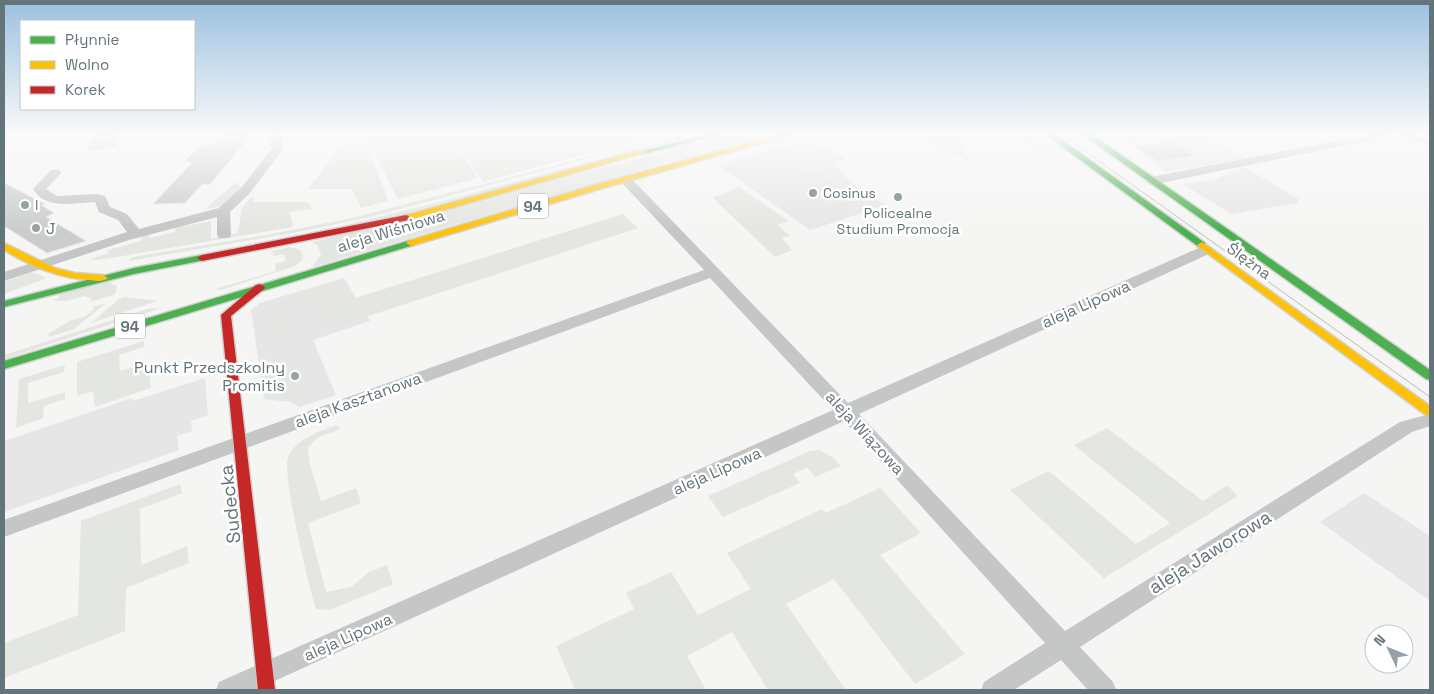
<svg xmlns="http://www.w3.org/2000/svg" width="1434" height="694" font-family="'Space Grotesk',sans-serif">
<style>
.built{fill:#e5e6e5}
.green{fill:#e4e6e1}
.building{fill:#cbcdcd;stroke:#e4e4e4}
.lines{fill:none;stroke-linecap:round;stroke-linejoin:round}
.fast-casing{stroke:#d0d2d2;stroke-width:3}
.slow-casing{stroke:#d0d2d2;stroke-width:3}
.jam-casing{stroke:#d0d2d2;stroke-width:3}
.street{fill:#c5c7c7;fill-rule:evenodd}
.fast{fill:#4caf50;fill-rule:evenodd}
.slow{fill:#ffc107;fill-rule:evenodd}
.jam{fill:#c62828;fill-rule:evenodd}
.tram{stroke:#bbbebe;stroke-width:1}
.poi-dot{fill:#96a2a5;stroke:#fff;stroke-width:2}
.labels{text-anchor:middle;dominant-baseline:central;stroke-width:5;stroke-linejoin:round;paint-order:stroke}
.far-poi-label{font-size:14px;fill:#63757b;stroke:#fff;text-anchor:start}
.shield{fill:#fff;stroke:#929ea3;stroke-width:1}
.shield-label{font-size:15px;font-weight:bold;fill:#63757b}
.poi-label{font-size:16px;fill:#63757b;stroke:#fff;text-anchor:start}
.street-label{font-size:16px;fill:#63757b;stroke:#fff}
.near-street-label{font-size:19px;fill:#63757b;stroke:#fff}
</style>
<rect width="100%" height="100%" fill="#f5f5f4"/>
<g class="built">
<path d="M 1112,134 L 1165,134 L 1169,136 L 1128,144 Z"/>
<path d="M 1189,135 L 1211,139 L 1247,158 L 1165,172 L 1132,145 Z"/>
<path d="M 811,139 L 845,159 L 835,162 L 850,182 L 886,205 L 810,230 L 718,165 Z"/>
<path d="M 1245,167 L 1298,199 L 1298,203 L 1231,214 L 1183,184 L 1215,179 Z"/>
<path d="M 344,278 L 370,321 L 313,340 L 336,395 L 300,407 L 290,402 L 264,399 L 251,310 L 260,303 Z"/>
<path d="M 205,378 L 208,415 L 191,421 L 192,431 L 177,436 L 179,450 L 4,512 L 4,441 L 132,398 L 133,401 Z"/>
<path d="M 1364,493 L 1430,536 L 1430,601 L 1320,522 Z"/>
</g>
<g class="green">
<path d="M 289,134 L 449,134 L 478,178 L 398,199 L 368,140 L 285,142 Z"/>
<path d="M 451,134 L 668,134 L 603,149 L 483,182 Z"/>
<path d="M 676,134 L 681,134 L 370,217 L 298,232 L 128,261 L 132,257 L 261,236 L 352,218 Z"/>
<path d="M 690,134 L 703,134 L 402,214 L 344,225 L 432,204 Z"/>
<path d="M 733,134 L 775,134 L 661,164 L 312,267 L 321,255 L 318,246 L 313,242 Z"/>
<path d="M 915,134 L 961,134 L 967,142 L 961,143 L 971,163 Z"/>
<path d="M 1016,134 L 1029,134 L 1056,154 C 1040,150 1026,148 1016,134 Z"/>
<path d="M 366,141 L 388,201 L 361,208 L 352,189 L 308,189 L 333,157 L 342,142 Z"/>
<path d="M 815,170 L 848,191 L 827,197 L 796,177 Z"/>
<path d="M 235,183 L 238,183 L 241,189 L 224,206 L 205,209 Z"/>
<path d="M 739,187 L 789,221 L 777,225 L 790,236 L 782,238 L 792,250 L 775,257 L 713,198 Z"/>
<path d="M 851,193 L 864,201 L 842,208 L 829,200 Z"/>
<path d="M 251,197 L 255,198 L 253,202 L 308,202 L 312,209 L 289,212 L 293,224 L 292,227 L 111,258 L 96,260 L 90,259 L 109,253 L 108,250 L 141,241 L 142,236 L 149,235 L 150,238 L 175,232 L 175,228 L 211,221 L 211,239 L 238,233 L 242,208 Z"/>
<path d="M 623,214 L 638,228 L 347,323 L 344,319 L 330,321 L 320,301 L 281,312 L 288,335 L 268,340 L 263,313 L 271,305 L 340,283 L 349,300 Z"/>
<path d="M 290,247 L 300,250 L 303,255 L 301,261 L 295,266 L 221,290 L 215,289 L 276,271 L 275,264 L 286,261 L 284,254 L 274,256 L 272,251 Z"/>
<path d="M 32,272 L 47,278 L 4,294 L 4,282 Z"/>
<path d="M 111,280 L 110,283 L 117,286 L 115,294 L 113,295 L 90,302 L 92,299 L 84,296 L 66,301 L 51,300 L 59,298 L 59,293 Z"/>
<path d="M 124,297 L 157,301 L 91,323 L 119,299 Z"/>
<path d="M 106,303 L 74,329 L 50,337 L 48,334 L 69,321 L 86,316 L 94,309 L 92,307 Z"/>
<path d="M 157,308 L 158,309 L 4,359 L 4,355 L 147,309 Z"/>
<path d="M 144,341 L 144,347 L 119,355 L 120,371 L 148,363 L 151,388 L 95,407 L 93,391 L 77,396 L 77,362 Z"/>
<path d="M 65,365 L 64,372 L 28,383 L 28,403 L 65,392 L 65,399 L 44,406 L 43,418 L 16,428 L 19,379 Z"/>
<path d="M 289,387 L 314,391 L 305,401 L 282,397 Z"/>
<path d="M 337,425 L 340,429 L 317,438 L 308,447 L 310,465 L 321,501 L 356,488 L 361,503 L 308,523 L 326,592 L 351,587 L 369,572 L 387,565 L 393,584 L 330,610 L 316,609 C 309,586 282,477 288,458 C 295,439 320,431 337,425 Z"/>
<path d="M 1107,428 L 1203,501 L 1227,485 L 1238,496 L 1104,578 L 1010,490 L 1049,471 L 1136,544 L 1170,523 L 1074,445 Z"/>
<path d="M 819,450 L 834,458 L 841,466 L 815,477 L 807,467 L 793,474 L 800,483 L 723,517 L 708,496 L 810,451 Z"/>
<path d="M 180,484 L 182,493 L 140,509 L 141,565 L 187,546 L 189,563 L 126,588 L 125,631 L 4,678 L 4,643 L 78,615 L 81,521 Z"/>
<path d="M 880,488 L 921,533 L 880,555 L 965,654 L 915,684 L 834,579 L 786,604 L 846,690 L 768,690 L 732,632 L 687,656 L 706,690 L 575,690 L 556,646 L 634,609 L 626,593 L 671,572 L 698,615 L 751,589 L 727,553 L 822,509 L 826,513 Z"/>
</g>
<g class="building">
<path d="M 91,134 L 119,134 L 117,146 L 88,151 Z"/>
<path d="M 222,134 L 252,134 L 210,184 L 202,184 L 185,203 L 153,204 L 192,163 L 185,161 L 196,150 L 202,146 L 210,146 Z"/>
<path d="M 1172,142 L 1195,156 L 1157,161 L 1135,147 Z"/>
<path d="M 4,183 L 45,204 L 41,205 L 54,213 L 46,217 L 86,241 L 47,253 L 4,226 Z"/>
</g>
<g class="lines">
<defs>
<g id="fast">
<path d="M 709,134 L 722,134 L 643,154 L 639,152 Z"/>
<path d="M 1045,134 L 1054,134 L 1205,243 L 1205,247 L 1199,247 Z"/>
<path d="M 1082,134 L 1091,134 L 1430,370 L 1430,380 L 1426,379 Z"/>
<path d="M 411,240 L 416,243 L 414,245 L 4,369 L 4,361 Z"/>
<path d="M 202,255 L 205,256 L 207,258 L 205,260 L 134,274 L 4,307 L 4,301 L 134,268 Z"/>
</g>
<g id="slow">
<path d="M 782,134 L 794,134 L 600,189 L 414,245 L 411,246 L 406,243 L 408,241 L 594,185 Z"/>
<path d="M 640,150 L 647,152 L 409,220 L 406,221 L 401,218 L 403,216 Z"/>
<path d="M 1202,242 L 1430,406 L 1430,416 L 1426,415 L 1199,247 L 1197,245 Z"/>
<path d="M 4,243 L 55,268 L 75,273 L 103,275 L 108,278 C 103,282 96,281 89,280 C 58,278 30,266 4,250 Z"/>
</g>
<g id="jam">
<path d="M 406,215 L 409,216 L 409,220 L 202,261 L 197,258 L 202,255 Z"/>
<path d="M 260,284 L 265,287 L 264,289 L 231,316 L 275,690 L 258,690 L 221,315 L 256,285 Z"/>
</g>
</defs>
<use href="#fast" class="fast-casing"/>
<use href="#slow" class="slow-casing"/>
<use href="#jam" class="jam-casing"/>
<g class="street">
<path d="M 273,134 L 285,134 L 281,143 L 284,148 L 249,194 L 230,212 L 231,235 L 229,238 L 219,238 L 217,235 L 217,217 L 129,240 L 4,281 L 4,272 L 127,232 L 118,220 L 99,212 L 95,202 C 75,203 45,210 33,189 L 51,170 L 59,170 L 61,173 L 46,189 L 57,196 L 97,194 L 105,196 L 110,207 L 127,214 L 139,229 L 219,208 L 241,188 L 272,148 L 269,143 Z"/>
<path d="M 1370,134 L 1392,134 L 1386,137 L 1151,185 L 1145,181 L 1151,177 Z"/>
<path d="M 1395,134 L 1413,134 L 1430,139 L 1430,145 L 1397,136 Z"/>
<path d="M 625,175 L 629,176 L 848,403 L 1201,247 L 1211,247 L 1213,250 L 1211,253 L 859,414 L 1065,631 L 1400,422 L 1430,414 L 1430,426 L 1412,432 L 1080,647 L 1113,682 L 1116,690 L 1088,690 L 1061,660 L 1014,690 L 981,690 L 984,682 L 1045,643 L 844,421 L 255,690 L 216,690 L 219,682 L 833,410 L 710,278 L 4,537 L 4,520 L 704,270 L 621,182 L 619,179 Z"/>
</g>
<use href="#fast" class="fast"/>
<use href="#slow" class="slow"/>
<use href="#jam" class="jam"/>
<path class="tram" d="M 1061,134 L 1430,397"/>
</g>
<linearGradient id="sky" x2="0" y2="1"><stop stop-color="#9bc0df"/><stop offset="0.58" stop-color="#fafafa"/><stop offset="1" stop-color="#fafafa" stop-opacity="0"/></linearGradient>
<rect width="1434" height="231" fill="url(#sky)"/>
<g class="poi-dot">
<circle cx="813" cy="193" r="5"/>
<circle cx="898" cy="197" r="5"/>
<circle cx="25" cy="205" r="5"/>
<circle cx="36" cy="228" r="5"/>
<circle cx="295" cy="376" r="5"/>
</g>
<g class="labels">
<g class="far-poi-label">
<text x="823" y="193">Cosinus</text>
<text x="35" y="205">I</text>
<text x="898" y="213" text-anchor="middle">Policealne<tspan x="898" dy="16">Studium Promocja</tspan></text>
</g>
<g class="shield">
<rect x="518" y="193.5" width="30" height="25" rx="4"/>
<rect x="115" y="313.5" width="30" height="25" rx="4"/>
</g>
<g class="shield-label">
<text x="533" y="206">94</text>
<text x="130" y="326">94</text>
</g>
<g class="poi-label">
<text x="46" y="228">J</text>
<text x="285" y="367" text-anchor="end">Punkt Przedszkolny<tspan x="285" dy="18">Promitis</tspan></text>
</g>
<g class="street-label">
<text transform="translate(391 231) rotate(-17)">aleja Wiśniowa</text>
<text transform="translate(1249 261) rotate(36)">Ślężna</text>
<text transform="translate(1086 304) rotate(-24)">aleja Lipowa</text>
<text transform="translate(358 400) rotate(-20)">aleja Kasztanowa</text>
<text transform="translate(865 433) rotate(47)">aleja Wiązowa</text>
<text transform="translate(717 471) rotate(-24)">aleja Lipowa</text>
<text transform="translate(348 637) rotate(-24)">aleja Lipowa</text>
</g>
<g class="near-street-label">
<text transform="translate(230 504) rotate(-96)">Sudecka</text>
<text transform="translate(1210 552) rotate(-32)">aleja Jaworowa</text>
</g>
</g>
<rect width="1434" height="694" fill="none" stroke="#63757b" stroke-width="10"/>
<rect x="20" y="20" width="175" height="90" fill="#ffffff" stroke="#c1c8ca"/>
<rect x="30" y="36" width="25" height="8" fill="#4caf50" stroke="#c1c8ca"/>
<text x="65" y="45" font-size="15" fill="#63757b">Płynnie</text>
<rect x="30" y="61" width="25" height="8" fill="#ffc107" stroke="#c1c8ca"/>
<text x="65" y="70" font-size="15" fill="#63757b">Wolno</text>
<rect x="30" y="86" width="25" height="8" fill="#c62828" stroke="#c1c8ca"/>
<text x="65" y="95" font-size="15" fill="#63757b">Korek</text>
<g transform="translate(1389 649) rotate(313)"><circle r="24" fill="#ffffff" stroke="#c1c8ca"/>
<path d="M0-4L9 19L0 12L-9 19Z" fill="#96a2a5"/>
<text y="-8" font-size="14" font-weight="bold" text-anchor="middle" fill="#63757b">N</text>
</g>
</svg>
